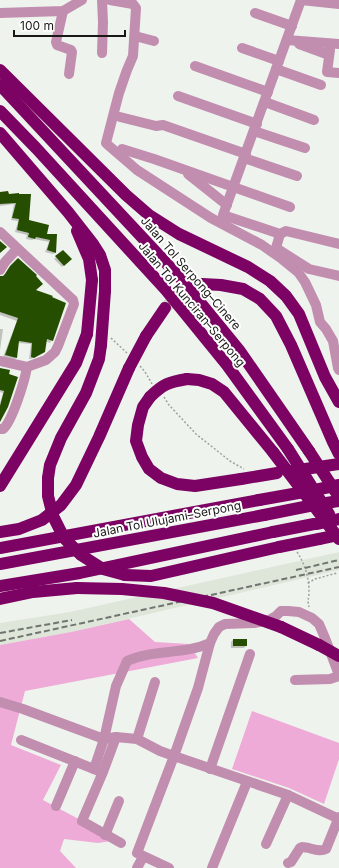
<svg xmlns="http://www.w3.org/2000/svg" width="339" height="868" font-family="Inter,sans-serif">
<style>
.built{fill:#dee6da}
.green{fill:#eeabd7}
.shadow{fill:#0003}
.building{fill:#264e00}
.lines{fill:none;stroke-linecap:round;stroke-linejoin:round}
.highway-tunnel{stroke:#cfd2cd;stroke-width:12;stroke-dasharray:12 6;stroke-linecap:butt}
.path{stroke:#9ea19d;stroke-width:1.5;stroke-dasharray:2 2;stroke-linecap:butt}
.minor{stroke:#c18eb0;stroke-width:10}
.highway{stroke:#7c0263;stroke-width:12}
.rail{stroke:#727470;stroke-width:2;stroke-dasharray:6 3;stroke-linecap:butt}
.highway-bridge{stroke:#7c0263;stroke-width:12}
.labels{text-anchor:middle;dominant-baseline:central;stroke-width:4;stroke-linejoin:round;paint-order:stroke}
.street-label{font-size:12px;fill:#181917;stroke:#fff}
</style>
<rect width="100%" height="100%" fill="#eff3ed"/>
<path class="built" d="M 339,552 L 339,570 L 71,632 L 0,645 L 0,623 L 70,612 Z"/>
<g class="green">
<path d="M 129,619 L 155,642 L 189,644 L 198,658 L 25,691 L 11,745 L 61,765 L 43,800 L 118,840 L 98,843 L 64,839 L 60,851 L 76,868 L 0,868 L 0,645 L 71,632 Z"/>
<path d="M 252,711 L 339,743 L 339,759 L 324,804 L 289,788 L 232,769 Z"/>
</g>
<g class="shadow">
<path d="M 0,192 L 8,195 L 18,194 L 28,221 L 46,235 L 56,235 L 55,253 L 53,254 L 45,252 L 49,242 L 34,239 L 32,240 L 26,239 L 27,235 L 15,232 L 18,221 L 11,220 L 14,204 L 0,206 Z"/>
<path d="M 63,251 L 70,259 L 62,267 L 54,259 Z"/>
<path d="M 8,269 L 35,290 L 52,340 L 50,343 L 45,341 L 42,353 L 31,359 L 29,359 L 31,344 L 18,343 L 16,358 L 14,360 L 3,357 L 17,321 L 0,315 L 0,277 L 3,277 Z"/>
<path d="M 0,329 L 3,329 L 0,350 Z"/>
<path d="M 0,369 L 9,371 L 0,421 L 0,403 L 3,393 L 0,392 Z"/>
<path d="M 233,640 L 246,646 L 244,648 L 231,648 L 231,642 Z"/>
</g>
<g class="building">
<path d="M 8,191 L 9,194 L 19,193 L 19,194 L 31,194 L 29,220 L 49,225 L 47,234 L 57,234 L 56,253 L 47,250 L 50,240 L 36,237 L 35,239 L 28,237 L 29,233 L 17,230 L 19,219 L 12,218 L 16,203 L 0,204 L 0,192 Z"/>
<path d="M 0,241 L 7,247 L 0,253 Z"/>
<path d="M 63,250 L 72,259 L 64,266 L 55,256 Z"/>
<path d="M 18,258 L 37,275 L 36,276 L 43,284 L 36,290 L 53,296 L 52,297 L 66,303 L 53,341 L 47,339 L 45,352 L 34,358 L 31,357 L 32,343 L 19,341 L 17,358 L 5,355 L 18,318 L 0,312 L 0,276 L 3,276 L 5,274 L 10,266 Z"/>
<path d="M 0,368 L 10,370 L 9,374 L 18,377 L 8,407 L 0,422 L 0,406 L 4,391 L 0,390 Z"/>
<rect x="233" y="639" width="14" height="7"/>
</g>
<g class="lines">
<path class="highway-tunnel" d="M 165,308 L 183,291 L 202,284"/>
<g class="path">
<path d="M 111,338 L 127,353"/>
<path d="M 140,366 C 145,371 148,377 152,384"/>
<path d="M 164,397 L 169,405 L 196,434 L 230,461 L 244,469"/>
<path d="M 297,552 C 305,564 309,578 309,592 C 309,598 307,601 309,607"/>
<path d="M 308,583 L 315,579 L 337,573"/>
</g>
<g class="minor">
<path d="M 110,0 L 133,4 L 136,8 L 133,56 L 127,70 L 119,93 L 106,143 L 108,145 L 137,170 L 211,218 L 262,245 L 282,259 L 298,272 L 305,282 L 316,305 L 320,322 L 326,329 L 333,341 L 338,368 L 339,370"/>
<path d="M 301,0 L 223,215 L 280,234 L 286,231 L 339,244"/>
<path d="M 301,0 L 339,4"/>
<path d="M 63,11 L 56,42 L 57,45 L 71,50 L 72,52 L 69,74"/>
<path d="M 0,13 L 63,11 L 82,0"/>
<path d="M 255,13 L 292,26"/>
<path d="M 135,36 L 154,41"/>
<path d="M 287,40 L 339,44"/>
<path d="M 299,44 L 329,55"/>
<path d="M 242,48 L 279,61"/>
<path d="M 330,50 L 327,72 L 339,73"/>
<path d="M 102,53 L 103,22 L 102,0"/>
<path d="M 195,66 L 268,92"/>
<path d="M 276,69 L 321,85"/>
<path d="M 178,96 L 257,124"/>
<path d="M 265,102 L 314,120"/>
<path d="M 120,117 L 156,126 L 163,125 L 246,154"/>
<path d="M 254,131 L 305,148"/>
<path d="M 122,149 L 154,159 L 290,207"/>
<path d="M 244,158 L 297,176"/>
<path d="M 188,174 L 227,205"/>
<path d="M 0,232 L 73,300 L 74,304 L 58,346 L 55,352 L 46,360 L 27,367 L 0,361"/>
<path d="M 280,234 L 276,248 L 309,269 L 339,276"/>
<path d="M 0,270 L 5,262 L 17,249"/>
<path d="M 0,429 L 3,429 C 12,422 25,380 27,367"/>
<path d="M 210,643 L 198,688 L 174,756 L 288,795 L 339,819"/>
<path d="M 295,680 L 330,679 L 339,676"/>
<path d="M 0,702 L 23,709 L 104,739 L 116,737 L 137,739 L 160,751 L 174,756 L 137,853 L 169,868"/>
<path d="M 116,737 L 103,772 L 82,821 L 121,843"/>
<path d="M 137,739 L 155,682"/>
<path d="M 21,740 L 99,771"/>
<path d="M 94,769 L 104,739 L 116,686 L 127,661 C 153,649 184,655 210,643 L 214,634 L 219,627 L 225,624 L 254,623 L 269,620 L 276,616 L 281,611 L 288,611 L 299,612 L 312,618 L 319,624 L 325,638 L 339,675"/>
<path d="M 210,769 L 250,654"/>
<path d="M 56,806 L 75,761"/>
<path d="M 105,835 L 119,801"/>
<path d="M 266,844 L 288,795"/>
<path d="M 288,863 L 291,862 L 300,848 L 302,847 C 310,847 319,853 326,849 L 339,817"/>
<path d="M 137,868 L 143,857"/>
<path d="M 212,868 L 247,782"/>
</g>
<g class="highway">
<path d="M 0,70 L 126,195 L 149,215 L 179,234 L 248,267 L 270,281 L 286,296 L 299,314 L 325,377 L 339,402"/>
<path d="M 0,85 L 181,279 L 239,350 L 309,451"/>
<path d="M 0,111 L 36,148 L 166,290 L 227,365 L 288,449"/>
<path d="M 0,133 L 68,212 L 93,244 L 100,255 L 105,270 L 105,291"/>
<path d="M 77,231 L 89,259 L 92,280"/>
<path d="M 202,284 L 221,285 L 243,289 L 260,299 L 276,316 L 291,345 L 333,442 L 339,454"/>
<path d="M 146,336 L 165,308"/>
<path d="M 187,379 L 199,380 L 212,384 L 224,392 L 273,452"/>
<path d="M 150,397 L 143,407 L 138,425 L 136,441 L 142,457 L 149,469 L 161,478 L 177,484 L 195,486 L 241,479"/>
<path d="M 292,471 L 339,464"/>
<path d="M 48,478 L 50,465 L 61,438 L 86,393 L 99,359 L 101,345"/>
<path d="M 0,486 L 76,363 L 87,334"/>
<path d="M 305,492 L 339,485"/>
<path d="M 314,505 L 339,501"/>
<path d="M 317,524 L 339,519"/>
<path d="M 0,532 L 19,529 L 42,520 L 61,505 L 76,485 L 99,437 L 129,368"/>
<path d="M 319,539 L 339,535"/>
<path d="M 0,548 L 259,500"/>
<path d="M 0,564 L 264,515"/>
<path d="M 125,575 L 151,576 L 279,547"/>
<path d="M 0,586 L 80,573 L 273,532"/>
<path d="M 0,599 L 33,592 L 77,588"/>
<path d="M 281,627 L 319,645"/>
</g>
<g class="rail">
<path d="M 296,570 L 339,560"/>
<path d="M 0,633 L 72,620"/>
<path d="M 0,641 L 339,567"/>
</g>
<g class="highway-bridge">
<path d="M 87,334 L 92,280"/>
<path d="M 101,345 L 105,291"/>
<path d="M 129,368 L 146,336"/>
<path d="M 150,397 C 163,384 169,382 187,379"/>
<path d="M 288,449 L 329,514"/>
<path d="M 309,451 L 339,497"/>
<path d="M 273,452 L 339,539"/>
<path d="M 48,478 L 48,496 L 53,516 L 64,538 L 81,555 L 103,569 L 125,575"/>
<path d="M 241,479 L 277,473"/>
<path d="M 259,500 L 304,492"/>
<path d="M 264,515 L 314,505"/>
<path d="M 273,532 L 314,524"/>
<path d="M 279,547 L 319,539"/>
<path d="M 77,588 L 122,589 L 164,593 L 213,603 L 281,627"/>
<path d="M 319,645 L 339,656"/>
</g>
</g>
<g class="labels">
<g class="street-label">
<text transform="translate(191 273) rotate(49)">Jalan Tol Serpong–Cinere</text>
<text transform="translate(192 304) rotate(50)">Jalan Tol Kunciran–Serpong</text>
<text transform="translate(167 519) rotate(-11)">Jalan Tol Ulujami–Serpong</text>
</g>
</g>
<path d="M14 30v6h111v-6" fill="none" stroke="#181917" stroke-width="2"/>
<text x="20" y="30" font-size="12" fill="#181917" stroke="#ffffff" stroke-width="3" paint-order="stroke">100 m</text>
</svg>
